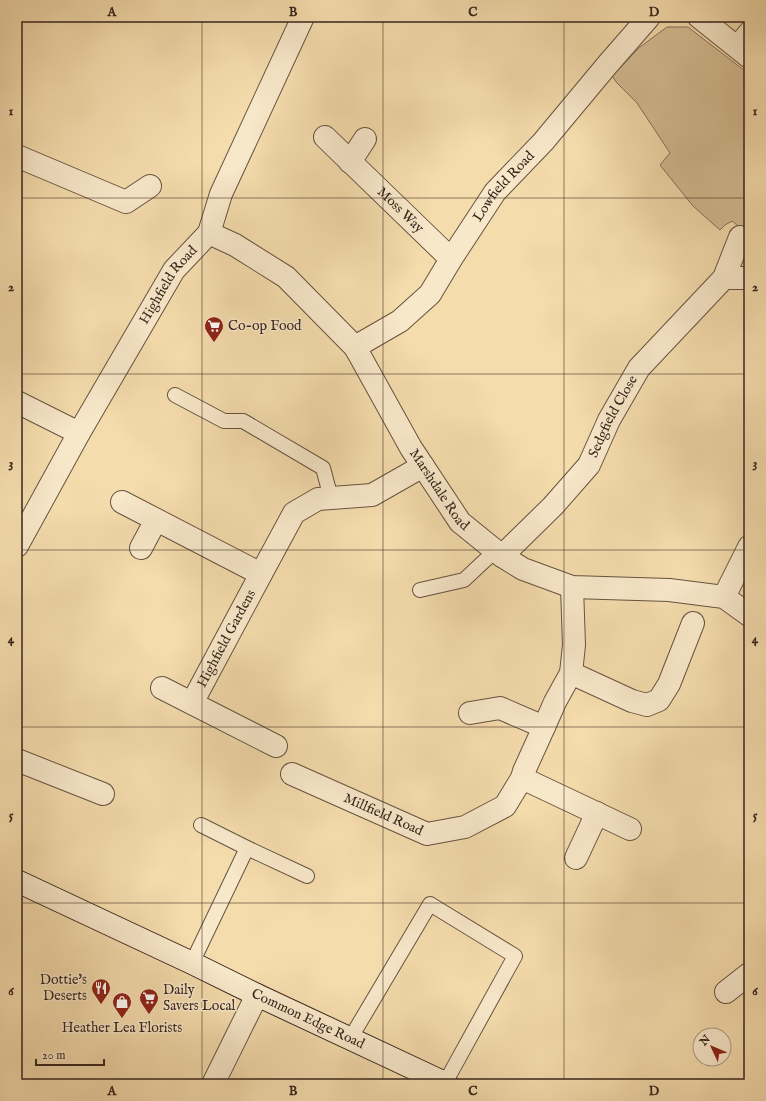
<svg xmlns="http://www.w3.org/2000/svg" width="766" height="1101" font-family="'IM FELL English',serif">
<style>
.green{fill:#d5bd94;stroke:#867158}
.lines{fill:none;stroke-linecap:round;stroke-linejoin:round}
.service-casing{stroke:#665340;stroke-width:16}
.minor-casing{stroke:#665340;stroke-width:24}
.tertiary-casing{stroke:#665340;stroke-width:24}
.secondary-casing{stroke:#37251c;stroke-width:24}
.service{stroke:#f8e8ca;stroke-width:14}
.minor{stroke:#f8e8ca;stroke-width:22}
.tertiary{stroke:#f8e8ca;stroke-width:22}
.secondary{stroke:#f8e8ca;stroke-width:22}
.grid{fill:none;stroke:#37251c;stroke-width:1;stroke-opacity:0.55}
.labels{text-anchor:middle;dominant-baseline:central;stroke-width:3;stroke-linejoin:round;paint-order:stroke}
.street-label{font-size:14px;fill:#37251c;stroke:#f8e8ca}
.poi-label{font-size:14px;fill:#37251c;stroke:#f8e8ca;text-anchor:start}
.neatline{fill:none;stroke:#37251c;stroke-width:1.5}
.grid-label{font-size:13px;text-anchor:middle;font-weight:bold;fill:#37251c}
</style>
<rect width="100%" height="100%" fill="#f5dcad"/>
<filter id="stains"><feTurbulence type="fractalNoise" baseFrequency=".005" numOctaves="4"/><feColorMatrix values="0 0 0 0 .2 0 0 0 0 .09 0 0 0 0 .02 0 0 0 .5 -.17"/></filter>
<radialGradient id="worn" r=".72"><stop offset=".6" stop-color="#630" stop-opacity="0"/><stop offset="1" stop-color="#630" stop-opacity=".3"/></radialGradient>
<path class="green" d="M 667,27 L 688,27 L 749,74 L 749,235 L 732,221 L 725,225 L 720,230 L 693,206 L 660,165 L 670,153 L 637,103 L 617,83 L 612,76 L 640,47 Z"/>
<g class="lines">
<defs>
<g id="service">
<path d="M 734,45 L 749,27"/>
<path d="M 175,395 L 224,421 L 243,421 L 323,468 L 331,498"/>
<path d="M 420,590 L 464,580 L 495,551"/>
<path d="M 201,825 L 247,848 L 307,876"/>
<path d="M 192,963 L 247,848"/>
<path d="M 350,1039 L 430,904 L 515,956 L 445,1083"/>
</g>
<g id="minor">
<path d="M 699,17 L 749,57"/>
<path id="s1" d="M 325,137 L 451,259"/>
<path d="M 17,156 L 126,202 L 150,186"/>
<path d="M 350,162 L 365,139"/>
<path id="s2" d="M 209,233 L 235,245 L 286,277 L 355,347 L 411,448 L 460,522 L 502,556 L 523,569 L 572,587 L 669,590 L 724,597 L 749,615"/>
<path d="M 724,278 L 749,278"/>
<path id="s3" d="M 355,347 L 400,321 L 430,294 L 451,259 L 495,192 L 543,142 L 608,64 L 649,17"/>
<path d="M 17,402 L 79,433"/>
<path d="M 122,502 L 261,574"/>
<path d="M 141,548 L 156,520"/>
<path id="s4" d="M 502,556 L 553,506 L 589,465 L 609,420 L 639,368 L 724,278 L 740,237"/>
<path d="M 724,597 L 749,547"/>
<path d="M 571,673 L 632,701 L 647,705 L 659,700 L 669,684 L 693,623"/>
<path d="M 162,688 L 276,746"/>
<path id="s5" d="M 192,703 L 261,574 L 294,513 L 318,499 L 372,495 L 423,466"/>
<path d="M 470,713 L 500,708 L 544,727"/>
<path d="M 17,760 L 103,794"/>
<path id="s6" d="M 292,774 L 427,834 L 465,827 L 505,806 L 522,778 L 524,771 L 544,727 L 555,702 L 571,673 L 574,645 L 572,587"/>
<path d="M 522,778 L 630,829"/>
<path d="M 576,858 L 597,813"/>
<path d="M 726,992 L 749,974"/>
<path d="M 213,1084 L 257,995"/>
</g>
<g id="tertiary">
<path id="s7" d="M 17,546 L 79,433 L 174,270 L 209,233 L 221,194 L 303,17"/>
</g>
<g id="secondary">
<path id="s8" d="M 17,881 L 192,963 L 257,995 L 447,1084"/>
</g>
</defs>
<use href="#service" class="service-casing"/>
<use href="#minor" class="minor-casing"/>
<use href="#tertiary" class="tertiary-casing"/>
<use href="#secondary" class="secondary-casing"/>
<use href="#service" class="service"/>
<use href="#minor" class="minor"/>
<use href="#tertiary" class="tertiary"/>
<use href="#secondary" class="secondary"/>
</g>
<path class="grid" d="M 202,17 L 202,1084M 383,17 L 383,1084M 564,17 L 564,1084M 17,198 L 749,198M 17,374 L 749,374M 17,550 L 749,550M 17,727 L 749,727M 17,903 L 749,903"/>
<defs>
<symbol id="supermarket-pin" viewBox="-11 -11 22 30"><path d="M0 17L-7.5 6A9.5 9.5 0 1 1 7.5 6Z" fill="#8f2418" stroke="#f8e8ca"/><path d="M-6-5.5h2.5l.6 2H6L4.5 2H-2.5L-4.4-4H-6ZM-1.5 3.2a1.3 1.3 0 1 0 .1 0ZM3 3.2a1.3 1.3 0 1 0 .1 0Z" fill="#fff"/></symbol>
<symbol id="restaurant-pin" viewBox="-11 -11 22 30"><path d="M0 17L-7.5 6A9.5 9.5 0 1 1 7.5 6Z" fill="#8f2418" stroke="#f8e8ca"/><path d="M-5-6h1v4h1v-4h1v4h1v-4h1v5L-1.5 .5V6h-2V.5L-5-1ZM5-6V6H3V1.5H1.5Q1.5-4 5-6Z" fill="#fff"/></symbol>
<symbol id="shop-pin" viewBox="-11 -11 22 30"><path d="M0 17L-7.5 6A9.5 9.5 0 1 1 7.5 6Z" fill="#8f2418" stroke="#f8e8ca"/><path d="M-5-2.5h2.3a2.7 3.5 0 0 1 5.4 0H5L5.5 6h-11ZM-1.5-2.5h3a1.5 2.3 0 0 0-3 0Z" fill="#fff"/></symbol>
</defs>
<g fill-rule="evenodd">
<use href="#supermarket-pin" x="203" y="315" width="22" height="30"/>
<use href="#restaurant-pin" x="90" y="977" width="22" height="30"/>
<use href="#supermarket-pin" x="138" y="987" width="22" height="30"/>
<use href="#shop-pin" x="111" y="991" width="22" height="30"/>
</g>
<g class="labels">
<g class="street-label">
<text stroke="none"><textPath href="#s3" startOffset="223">Lowfield Road</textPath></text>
<text stroke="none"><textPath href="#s1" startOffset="105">Moss Way</textPath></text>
<text stroke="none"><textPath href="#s7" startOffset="302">Highfield Road</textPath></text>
<text stroke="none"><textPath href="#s4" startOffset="180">Sedgfield Close</textPath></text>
<text stroke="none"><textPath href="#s2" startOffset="353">Marshdale Road</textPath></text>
<text stroke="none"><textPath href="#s5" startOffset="73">Highfield Gardens</textPath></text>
<text stroke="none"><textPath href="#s6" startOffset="100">Millfield Road</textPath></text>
<text stroke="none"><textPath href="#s8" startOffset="322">Common Edge Road</textPath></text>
</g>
<g class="poi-label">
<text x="228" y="326">Co-op Food</text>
<text x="87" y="980" text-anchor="end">Dottie's<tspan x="87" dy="16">Deserts</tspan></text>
<text x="163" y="990">Daily<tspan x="163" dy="16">Savers Local</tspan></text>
<text x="122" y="1028" text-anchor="middle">Heather Lea Florists</text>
</g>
</g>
<rect width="766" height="1101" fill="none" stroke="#f5dcad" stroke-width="44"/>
<g transform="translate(712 1047) rotate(314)"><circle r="19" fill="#f8e8ca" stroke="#ab9a84"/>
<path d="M0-3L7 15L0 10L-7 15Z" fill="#8f2418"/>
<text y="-6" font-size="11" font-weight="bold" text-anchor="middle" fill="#37251c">N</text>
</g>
<path d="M36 1059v6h68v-6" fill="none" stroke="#37251c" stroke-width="2"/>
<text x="42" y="1059" font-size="12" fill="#37251c" stroke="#f8e8ca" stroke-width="3" paint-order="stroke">20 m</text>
<rect x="22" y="22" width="722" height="1057" class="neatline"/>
<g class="grid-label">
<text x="112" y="16">A</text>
<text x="293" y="16">B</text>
<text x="473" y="16">C</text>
<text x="654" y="16">D</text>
<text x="11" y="115">1</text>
<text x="755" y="115">1</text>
<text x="11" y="291">2</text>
<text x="755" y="291">2</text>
<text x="11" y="467">3</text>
<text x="755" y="467">3</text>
<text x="11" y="643">4</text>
<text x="755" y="643">4</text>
<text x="11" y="819">5</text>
<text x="755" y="819">5</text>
<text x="11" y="995">6</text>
<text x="755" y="995">6</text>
<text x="112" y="1095">A</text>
<text x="293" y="1095">B</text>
<text x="473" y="1095">C</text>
<text x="654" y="1095">D</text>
</g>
<rect width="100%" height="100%" filter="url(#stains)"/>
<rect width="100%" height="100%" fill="url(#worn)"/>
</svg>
